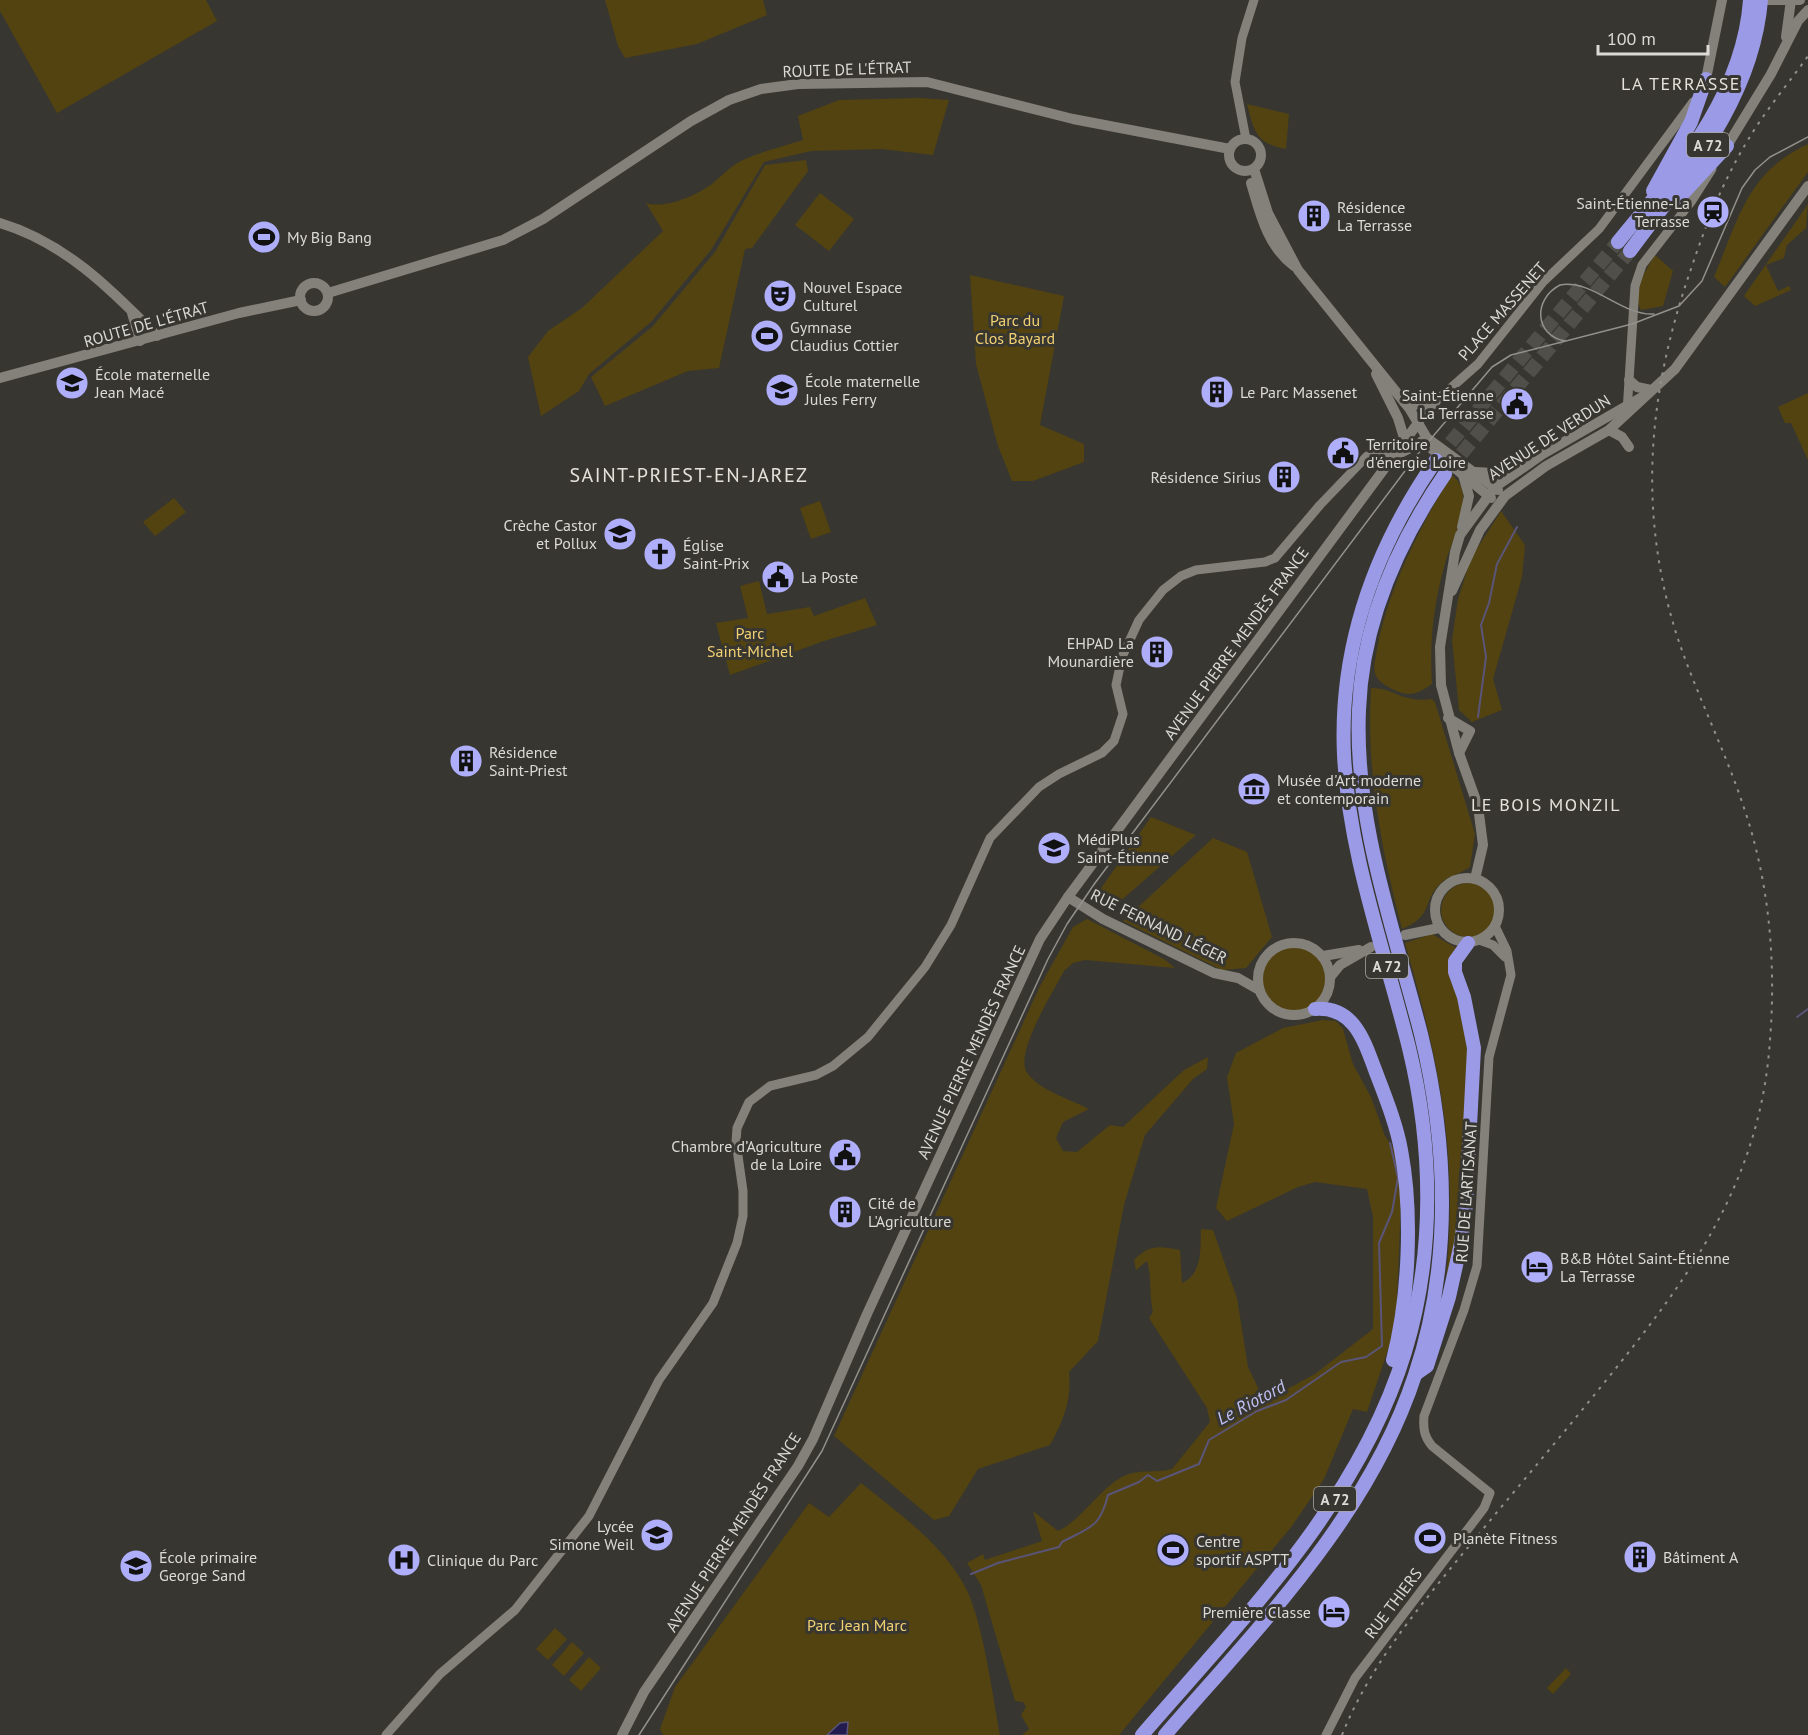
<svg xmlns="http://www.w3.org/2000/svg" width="1808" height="1735" font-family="'PT Sans',sans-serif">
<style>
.green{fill:#524311}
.water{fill:#221c4f;stroke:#5a5578;stroke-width:1.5}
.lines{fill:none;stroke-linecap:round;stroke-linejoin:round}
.stream{stroke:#5a5578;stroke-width:2}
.motorway-tunnel{stroke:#504f49;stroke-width:14;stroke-dasharray:14 7;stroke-linecap:butt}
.tertiary{stroke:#84817b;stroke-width:9}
.secondary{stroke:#84817b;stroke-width:10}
.motorway{stroke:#9b9ae6;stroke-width:14}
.tram{stroke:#93918c;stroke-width:1.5}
.rail{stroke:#93918c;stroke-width:2;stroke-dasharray:3 6;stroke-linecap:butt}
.labels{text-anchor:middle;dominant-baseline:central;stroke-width:6;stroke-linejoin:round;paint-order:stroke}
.shield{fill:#383630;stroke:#aaa9a4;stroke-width:1.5}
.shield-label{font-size:15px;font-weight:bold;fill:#dbdad6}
.street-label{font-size:16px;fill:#dbdad6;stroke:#383630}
.poi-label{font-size:16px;fill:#dbdad6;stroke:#383630;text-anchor:start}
.park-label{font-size:16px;fill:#f2d173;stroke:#383630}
.neighbourhood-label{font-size:18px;letter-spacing:1.5px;fill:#e4e2da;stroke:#383630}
.water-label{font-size:18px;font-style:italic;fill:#c0c1f4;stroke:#383630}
.quarter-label{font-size:20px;letter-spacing:1.5px;fill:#e4e2da;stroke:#383630}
</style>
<rect width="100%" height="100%" fill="#383630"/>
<g class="green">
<path d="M 0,0 L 206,0 L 217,21 L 57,113 L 0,11 Z"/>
<path d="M 605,0 L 763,0 L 767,15 L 697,44 L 625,58 L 618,46 Z"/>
<path d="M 919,98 L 949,100 L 933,155 L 882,149 L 811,151 L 764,162 L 711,250 L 651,322 L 589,374 L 579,391 L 541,416 L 528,357 L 548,331 L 582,308 L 663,231 L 646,203 C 666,209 695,196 712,184 C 723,175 731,165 745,159 C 764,151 784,146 803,140 L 798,116 L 839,100 Z"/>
<path d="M 1247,104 L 1289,114 L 1286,149 C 1256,144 1254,131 1247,104 Z"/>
<path d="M 1808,144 L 1808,172 L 1725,287 L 1714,277 C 1738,220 1747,172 1808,144 Z"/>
<path d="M 806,160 L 808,171 L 752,248 L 745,249 L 719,368 L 688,371 L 605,406 L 591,377 L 653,326 L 715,252 L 765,165 Z"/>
<path d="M 820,193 L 854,219 L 829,251 L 795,225 Z"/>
<path d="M 1808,204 L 1806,228 L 1787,245 L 1784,258 L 1766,265 L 1778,291 L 1789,286 L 1791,290 L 1755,306 L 1744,296 Z"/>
<path d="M 1655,255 L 1673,271 L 1663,306 L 1641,310 C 1631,294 1646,269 1655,255 Z"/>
<path d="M 970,275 L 1064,296 L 1040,425 L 1084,444 L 1084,462 L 1033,481 L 1012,481 L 998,446 L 976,364 Z"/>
<path d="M 1808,393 L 1808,460 L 1791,423 L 1785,423 L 1778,407 Z"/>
<path d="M 1451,475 C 1461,481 1464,491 1463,503 C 1462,522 1452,542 1446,560 C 1434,602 1429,640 1432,684 C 1419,693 1410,698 1394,690 C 1388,687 1380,683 1376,676 C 1372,668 1376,657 1377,649 C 1389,586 1419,530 1451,475 Z"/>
<path d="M 174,498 L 186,512 L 155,536 L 143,522 Z"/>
<path d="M 820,501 L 831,532 L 811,539 L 800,508 Z"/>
<path d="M 1501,511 L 1525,545 L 1522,577 L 1493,679 L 1502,710 L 1472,722 L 1459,710 L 1452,640 L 1458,599 L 1471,558 Z"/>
<path d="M 759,581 L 767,614 L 810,607 L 814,616 L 865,598 L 877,625 L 824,641 L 730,675 L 716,623 L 748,618 L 740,586 Z"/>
<path d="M 1371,688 C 1396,688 1400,703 1432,699 L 1435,702 L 1475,834 L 1470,867 C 1461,874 1450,875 1441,883 C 1421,902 1435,915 1402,929 C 1381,848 1366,771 1371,688 Z"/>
<path d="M 1151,817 L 1196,835 L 1109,911 L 1092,901 Z"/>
<path d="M 1213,838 L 1247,852 L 1272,937 L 1246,968 L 1222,970 L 1123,921 Z"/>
<circle cx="1468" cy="910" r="27"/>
<path d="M 1087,919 L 1164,959 L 1175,968 L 1085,960 L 1073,963 L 1064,971 C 1054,991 1012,1056 1028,1074 C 1041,1091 1070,1099 1089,1109 L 1063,1122 L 1056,1138 L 1063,1151 L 1077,1152 L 1110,1125 L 1123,1127 L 1184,1070 L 1208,1057 L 1207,1069 L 1193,1079 L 1145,1135 L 1124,1205 L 1098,1341 L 1069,1372 C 1072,1400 1063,1421 1050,1445 L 978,1469 L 949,1516 L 934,1520 L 834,1436 L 1040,986 L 1073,927 Z"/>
<path d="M 1432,934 L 1458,949 L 1470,1041 L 1460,1227 L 1446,1278 C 1459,1153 1439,1062 1405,943 Z"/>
<circle cx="1294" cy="978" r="33"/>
<path d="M 1323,1020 L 1336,1021 L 1343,1029 L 1353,1064 L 1371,1097 L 1385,1136 L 1396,1151 L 1401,1198 L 1396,1326 L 1367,1412 L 1353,1409 L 1324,1479 L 1292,1526 L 1119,1735 L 1022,1735 L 1029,1729 L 1021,1715 L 1026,1707 L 1023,1702 L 1015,1701 L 981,1585 L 967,1563 L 983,1554 L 985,1560 L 1042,1541 L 1033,1511 L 1058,1531 C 1083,1519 1097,1491 1122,1477 C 1139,1468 1154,1474 1172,1469 L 1210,1422 L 1207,1408 L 1149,1318 L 1153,1312 C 1149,1295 1152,1278 1147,1261 L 1136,1270 L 1134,1260 C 1149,1244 1160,1246 1180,1250 L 1182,1283 C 1203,1273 1200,1250 1201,1229 L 1213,1230 L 1237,1298 L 1248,1367 L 1260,1392 L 1278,1394 L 1315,1374 L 1373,1329 L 1373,1217 L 1367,1189 L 1315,1182 L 1298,1187 L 1227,1221 L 1216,1208 L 1234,1124 L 1227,1077 L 1236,1053 L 1283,1028 Z"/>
<path d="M 861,1483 C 898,1513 939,1541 963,1583 C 983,1617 992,1694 1000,1735 L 663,1735 L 660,1729 L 675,1687 L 809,1503 L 829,1517 Z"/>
<path d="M 555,1628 L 567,1639 L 548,1660 L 536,1649 Z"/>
<path d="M 572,1642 L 584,1653 L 564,1676 L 552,1665 Z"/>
<path d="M 589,1657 L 601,1668 L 581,1691 L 569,1680 Z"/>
<path d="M 1566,1668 L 1571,1674 L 1553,1694 L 1547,1688 Z"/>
</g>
<path class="water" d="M 848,1722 L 847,1735 L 827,1735 L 840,1723 Z"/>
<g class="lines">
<g class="stream">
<path d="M 1478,717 L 1486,657 L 1481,625 L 1489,603 L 1497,564 L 1517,527"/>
<path d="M 1797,1017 L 1808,1009"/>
<path d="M 971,1574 L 998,1563 L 1059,1547 L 1062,1542 C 1090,1527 1100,1528 1108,1495 L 1139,1482 L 1148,1475 L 1157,1481 L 1199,1464 L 1209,1440 L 1257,1411 L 1286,1400 L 1341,1362 L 1366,1357 L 1382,1346 L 1379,1243 L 1392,1212 L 1398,1178 L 1390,1143"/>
</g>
<g class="motorway-tunnel">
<path d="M 1437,459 L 1618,242"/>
<path d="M 1448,470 L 1630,251"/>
</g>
<g class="tertiary">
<path d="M 1246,139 L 1235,82 L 1242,38 L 1254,0"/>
<path d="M 1627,412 L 1635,286 L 1642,265 L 1691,202 L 1712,169"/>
<path d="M 1418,423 L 1436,401 L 1478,364 L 1543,282 L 1599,229 L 1693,102"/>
<path d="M 1479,940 L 1493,945 L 1505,957"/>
<path d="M 386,1735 L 440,1674 L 515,1610 L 589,1516 L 659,1380 L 713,1303 L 737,1243 L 743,1216 L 743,1191 L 736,1142 L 737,1128 L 749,1102 L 770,1086 L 816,1075 L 833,1066 L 868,1037 L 925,967 L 951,925 L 990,838 L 1039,787 L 1059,774 L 1102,753 L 1114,741 L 1123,714 L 1116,685 L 1122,657 L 1139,620 L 1163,590 L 1181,576 L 1196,570 L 1265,562 L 1275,558 L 1320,505 L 1367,456 L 1395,455"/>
<path d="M 1326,1735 L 1355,1678 L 1484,1508 L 1490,1493 L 1432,1446 C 1424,1436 1423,1429 1424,1416 L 1464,1310 L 1477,1266 L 1489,1057 L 1511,975 L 1507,951 L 1495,926"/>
</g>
<g class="secondary">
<path d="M 1764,0 L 1800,0"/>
<path d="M 1786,37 L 1791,0"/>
<path d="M 1706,79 L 1722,0"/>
<circle cx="1245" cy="155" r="16"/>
<path d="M 1727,146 L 1771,74 L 1798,21 L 1808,10"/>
<path d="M 1254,169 L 1268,213 L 1298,270 L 1409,408 L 1427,438 L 1498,490"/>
<path d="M 1251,183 C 1260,213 1267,246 1294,266"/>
<path d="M 0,223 C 64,242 111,289 157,336"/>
<circle cx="314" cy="297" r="14"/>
<path d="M 328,293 L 503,240 L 543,219 L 691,121 L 729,100 L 761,89 L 798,84 L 927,82 L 1073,119 L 1230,149"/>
<path d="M 132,313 L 140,341"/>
<path d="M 1376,374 L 1398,418 L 1405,441"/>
<path d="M 0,378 L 239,313 L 301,300"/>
<path d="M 1629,380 L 1637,387 L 1651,390"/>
<path d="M 1404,402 L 1415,405 L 1436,401"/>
<path d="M 1609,430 L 1622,437 L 1629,447"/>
<path d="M 1422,441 L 1491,498"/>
<path d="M 1396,455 L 1423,442"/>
<path d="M 1476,472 L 1492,473 L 1526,459"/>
<path d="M 1462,527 L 1469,496 L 1463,475"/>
<path d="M 1452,591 L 1480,530 L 1505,496 L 1546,466 L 1609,430 L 1675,369 L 1808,186"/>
<path d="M 1448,718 L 1470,731 L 1459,753"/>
<circle cx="1467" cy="910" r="32"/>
<path d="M 1475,879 L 1483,845 L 1478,806 L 1459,753 L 1441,685 L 1440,647 L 1455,552 L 1460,535 L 1495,487 L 1543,454 L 1642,397"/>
<path d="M 1068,897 L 1103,919 L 1214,973 L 1238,978 L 1259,990"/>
<path d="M 1405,935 L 1439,928"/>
<circle cx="1294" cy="979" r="36"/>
<path d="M 1323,956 L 1359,950"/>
<path d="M 1331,976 L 1340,965 L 1371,947"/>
<path d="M 622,1735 L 644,1692 L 798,1466 L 813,1439 L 867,1314 L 1040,939 L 1068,897 L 1418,423"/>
</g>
<g class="motorway">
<path d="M 1653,191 L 1691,122 L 1706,79"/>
<path d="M 1676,201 L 1727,146"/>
<path d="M 1618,242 C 1677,170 1743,97 1750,0"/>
<path d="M 1630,251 C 1687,174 1753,99 1761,0"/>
<path d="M 1315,1009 C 1352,1006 1363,1037 1374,1067 C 1384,1094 1396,1122 1401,1150 C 1413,1213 1409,1298 1393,1360"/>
<path d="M 1417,1373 L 1427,1366 L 1449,1297 L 1461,1243 L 1466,1204 L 1474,1048 L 1464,997 L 1455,972 L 1455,961 L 1468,943"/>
<path d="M 1142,1735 C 1243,1618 1359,1503 1405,1352 C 1435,1253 1433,1147 1409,1048 C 1385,951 1349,856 1344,755 C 1339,647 1375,548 1436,460"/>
<path d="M 1165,1735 C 1260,1625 1369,1516 1415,1375 C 1452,1265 1448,1145 1421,1034 C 1394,929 1354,821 1359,710 C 1362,624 1397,544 1445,474"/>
</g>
<g class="tram">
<path d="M 1565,341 C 1534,335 1533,299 1560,285 C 1593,279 1621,316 1654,314"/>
<path d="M 639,1735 L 822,1451 L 1048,959 L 1067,924 L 1095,883 L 1417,455 L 1492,367 L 1511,355 L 1632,324 L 1679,306 L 1702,281 L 1742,188 L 1755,170 L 1770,157 L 1808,137"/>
</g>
<path class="rail" d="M 1342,1735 C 1368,1670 1411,1617 1455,1563 C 1504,1503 1555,1444 1604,1383 C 1684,1284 1753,1193 1768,1062 C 1777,978 1772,892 1745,811 C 1726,752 1697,696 1677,636 C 1637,510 1648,393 1691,269 C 1706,224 1723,181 1748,140 C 1765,111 1788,84 1808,56"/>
</g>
<defs>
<symbol id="station-disc" viewBox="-11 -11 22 22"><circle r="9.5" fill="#aeaefa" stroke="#383630"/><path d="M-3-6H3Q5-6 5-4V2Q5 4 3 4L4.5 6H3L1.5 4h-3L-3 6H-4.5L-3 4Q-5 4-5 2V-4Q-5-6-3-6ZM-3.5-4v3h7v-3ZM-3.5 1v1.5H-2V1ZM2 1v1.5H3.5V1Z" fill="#111"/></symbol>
<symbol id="building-disc" viewBox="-11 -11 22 22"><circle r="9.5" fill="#aeaefa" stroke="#383630"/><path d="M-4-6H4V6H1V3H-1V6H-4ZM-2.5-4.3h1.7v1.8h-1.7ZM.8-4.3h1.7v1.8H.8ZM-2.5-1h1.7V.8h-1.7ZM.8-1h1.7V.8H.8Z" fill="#111"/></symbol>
<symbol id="stadium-disc" viewBox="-11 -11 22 22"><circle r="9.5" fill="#aeaefa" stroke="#383630"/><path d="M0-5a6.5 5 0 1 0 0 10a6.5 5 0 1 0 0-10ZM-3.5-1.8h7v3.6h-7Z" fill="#111"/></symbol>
<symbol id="theatre-disc" viewBox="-11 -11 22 22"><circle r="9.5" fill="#aeaefa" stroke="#383630"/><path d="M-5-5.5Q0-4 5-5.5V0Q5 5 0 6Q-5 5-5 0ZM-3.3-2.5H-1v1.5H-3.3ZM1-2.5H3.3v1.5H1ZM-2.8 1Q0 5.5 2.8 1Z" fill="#111"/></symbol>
<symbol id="school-disc" viewBox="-11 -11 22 22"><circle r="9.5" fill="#aeaefa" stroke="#383630"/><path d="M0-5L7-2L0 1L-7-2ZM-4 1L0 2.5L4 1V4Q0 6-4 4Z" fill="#111"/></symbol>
<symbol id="civic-disc" viewBox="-11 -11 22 22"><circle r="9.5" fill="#aeaefa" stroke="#383630"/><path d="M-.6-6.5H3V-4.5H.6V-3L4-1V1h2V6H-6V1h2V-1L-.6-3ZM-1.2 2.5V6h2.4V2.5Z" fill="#111"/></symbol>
<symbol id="church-disc" viewBox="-11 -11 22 22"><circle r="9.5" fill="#aeaefa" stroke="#383630"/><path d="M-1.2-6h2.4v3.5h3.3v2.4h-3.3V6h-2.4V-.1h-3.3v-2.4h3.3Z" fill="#111"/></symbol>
<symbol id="museum-disc" viewBox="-11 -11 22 22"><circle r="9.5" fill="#aeaefa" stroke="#383630"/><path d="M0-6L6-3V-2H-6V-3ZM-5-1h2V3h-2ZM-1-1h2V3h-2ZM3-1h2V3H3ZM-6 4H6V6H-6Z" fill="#111"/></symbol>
<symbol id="university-disc" viewBox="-11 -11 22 22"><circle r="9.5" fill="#aeaefa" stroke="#383630"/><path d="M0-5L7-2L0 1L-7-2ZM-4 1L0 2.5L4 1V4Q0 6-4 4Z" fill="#111"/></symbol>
<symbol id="hotel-disc" viewBox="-11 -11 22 22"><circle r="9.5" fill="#aeaefa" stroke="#383630"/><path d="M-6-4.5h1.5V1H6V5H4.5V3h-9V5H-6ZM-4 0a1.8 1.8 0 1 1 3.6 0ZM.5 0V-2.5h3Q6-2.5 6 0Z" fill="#111"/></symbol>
<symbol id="hospital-disc" viewBox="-11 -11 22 22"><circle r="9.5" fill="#aeaefa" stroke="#383630"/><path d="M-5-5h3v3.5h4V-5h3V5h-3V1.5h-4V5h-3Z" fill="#111"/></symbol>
</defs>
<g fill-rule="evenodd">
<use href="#station-disc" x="1694" y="193" width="38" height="38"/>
<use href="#building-disc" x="1295" y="197" width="38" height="38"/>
<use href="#stadium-disc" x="245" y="218" width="38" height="38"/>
<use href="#theatre-disc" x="761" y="277" width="38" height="38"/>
<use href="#stadium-disc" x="748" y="317" width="38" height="38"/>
<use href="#school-disc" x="53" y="364" width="38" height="38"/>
<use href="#school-disc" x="763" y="371" width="38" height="38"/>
<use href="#building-disc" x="1198" y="373" width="38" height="38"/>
<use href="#civic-disc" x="1498" y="385" width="38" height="38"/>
<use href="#civic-disc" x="1324" y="434" width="38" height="38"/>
<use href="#building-disc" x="1265" y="458" width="38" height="38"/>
<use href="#school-disc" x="601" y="515" width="38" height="38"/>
<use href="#church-disc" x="641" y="535" width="38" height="38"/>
<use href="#civic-disc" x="759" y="558" width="38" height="38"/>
<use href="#building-disc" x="1138" y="633" width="38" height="38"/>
<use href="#building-disc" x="447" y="742" width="38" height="38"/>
<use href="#museum-disc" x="1235" y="770" width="38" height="38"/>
<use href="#university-disc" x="1035" y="829" width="38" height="38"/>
<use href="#civic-disc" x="826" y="1136" width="38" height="38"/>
<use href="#building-disc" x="826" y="1193" width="38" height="38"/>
<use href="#hotel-disc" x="1518" y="1248" width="38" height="38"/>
<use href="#school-disc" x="638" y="1516" width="38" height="38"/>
<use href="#stadium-disc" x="1411" y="1519" width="38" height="38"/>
<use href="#stadium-disc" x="1154" y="1531" width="38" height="38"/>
<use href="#building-disc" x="1621" y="1538" width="38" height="38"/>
<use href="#hospital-disc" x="385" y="1541" width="38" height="38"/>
<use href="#school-disc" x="117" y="1547" width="38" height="38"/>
<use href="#hotel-disc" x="1315" y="1593" width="38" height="38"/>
</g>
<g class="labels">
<g class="shield">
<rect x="1687" y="133" width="42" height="24" rx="4.5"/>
<rect x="1366" y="954" width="42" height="24" rx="4.5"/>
<rect x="1314" y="1487" width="42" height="24" rx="4.5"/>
</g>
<g class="shield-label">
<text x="1708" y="145">A 72</text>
<text x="1387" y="966">A 72</text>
<text x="1335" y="1499">A 72</text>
</g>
<g class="street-label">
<text transform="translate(847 69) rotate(-2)">ROUTE DE L'ÉTRAT</text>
<text transform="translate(1502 311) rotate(-49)">PLACE MASSENET</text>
<text transform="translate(146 324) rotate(-16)">ROUTE DE L'ÉTRAT</text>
<text transform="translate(1549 437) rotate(-33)">AVENUE DE VERDUN</text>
<text transform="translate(1236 643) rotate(-54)">AVENUE PIERRE MENDÈS FRANCE</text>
<text transform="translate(1159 926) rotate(26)">RUE FERNAND LÉGER</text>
<text transform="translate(971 1052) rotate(-65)">AVENUE PIERRE MENDÈS FRANCE</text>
<text transform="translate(1466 1192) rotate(-86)">RUE DE L'ARTISANAT</text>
<text transform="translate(733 1532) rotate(-57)">AVENUE PIERRE MENDÈS FRANCE</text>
<text transform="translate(1393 1603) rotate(-53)">RUE THIERS</text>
</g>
<g class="poi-label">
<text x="1690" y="203" text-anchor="end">Saint-Étienne-La<tspan x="1690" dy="18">Terrasse</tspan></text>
<text x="1337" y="207">Résidence<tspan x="1337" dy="18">La Terrasse</tspan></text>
<text x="287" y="237">My Big Bang</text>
<text x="803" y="287">Nouvel Espace<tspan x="803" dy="18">Culturel</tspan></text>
<text x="790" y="327">Gymnase<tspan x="790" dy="18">Claudius Cottier</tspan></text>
<text x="95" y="374">École maternelle<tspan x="95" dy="18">Jean Macé</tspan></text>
<text x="805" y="381">École maternelle<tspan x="805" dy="18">Jules Ferry</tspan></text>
<text x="1240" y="392">Le Parc Massenet</text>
<text x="1494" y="395" text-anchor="end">Saint-Étienne<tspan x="1494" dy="18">La Terrasse</tspan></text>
<text x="1366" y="444">Territoire<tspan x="1366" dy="18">d'énergie Loire</tspan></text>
<text x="1261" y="477" text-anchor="end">Résidence Sirius</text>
<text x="597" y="525" text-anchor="end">Crèche Castor<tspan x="597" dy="18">et Pollux</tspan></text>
<text x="683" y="545">Église<tspan x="683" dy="18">Saint-Prix</tspan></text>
<text x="801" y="577">La Poste</text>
<text x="1134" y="643" text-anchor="end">EHPAD La<tspan x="1134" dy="18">Mounardière</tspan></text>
<text x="489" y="752">Résidence<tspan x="489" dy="18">Saint-Priest</tspan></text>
<text x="1277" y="780">Musée d'Art moderne<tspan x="1277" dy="18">et contemporain</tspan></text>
<text x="1077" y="839">MédiPlus<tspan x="1077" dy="18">Saint-Étienne</tspan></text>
<text x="822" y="1146" text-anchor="end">Chambre d’Agriculture<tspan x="822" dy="18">de la Loire</tspan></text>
<text x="868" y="1203">Cité de<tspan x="868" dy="18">L'Agriculture</tspan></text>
<text x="1560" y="1258">B&amp;B Hôtel Saint-Étienne<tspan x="1560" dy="18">La Terrasse</tspan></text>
<text x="634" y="1526" text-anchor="end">Lycée<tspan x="634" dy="18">Simone Weil</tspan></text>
<text x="1453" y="1538">Planète Fitness</text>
<text x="1196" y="1541">Centre<tspan x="1196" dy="18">sportif ASPTT</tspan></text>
<text x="159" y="1557">École primaire<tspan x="159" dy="18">George Sand</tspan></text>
<text x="1663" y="1557">Bâtiment A</text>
<text x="427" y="1560">Clinique du Parc</text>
<text x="1311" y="1612" text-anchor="end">Première Classe</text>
</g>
<g class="park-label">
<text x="1015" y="320">Parc du<tspan x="1015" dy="18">Clos Bayard</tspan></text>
<text x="750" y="633">Parc<tspan x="750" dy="18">Saint-Michel</tspan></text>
<text x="857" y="1625">Parc Jean Marc</text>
</g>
<g class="neighbourhood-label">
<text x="1681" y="83">LA TERRASSE</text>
<text x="1546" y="804">LE BOIS MONZIL</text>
</g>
<g class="water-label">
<text transform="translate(1251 1402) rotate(-28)">Le Riotord</text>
</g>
<g class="quarter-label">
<text x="689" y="475">SAINT-PRIEST-EN-JAREZ</text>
</g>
</g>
<path d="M1598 45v9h110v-9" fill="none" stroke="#dbdad6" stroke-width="3"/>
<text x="1607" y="45" font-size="18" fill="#dbdad6" stroke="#383630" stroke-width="4.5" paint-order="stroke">100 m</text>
</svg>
